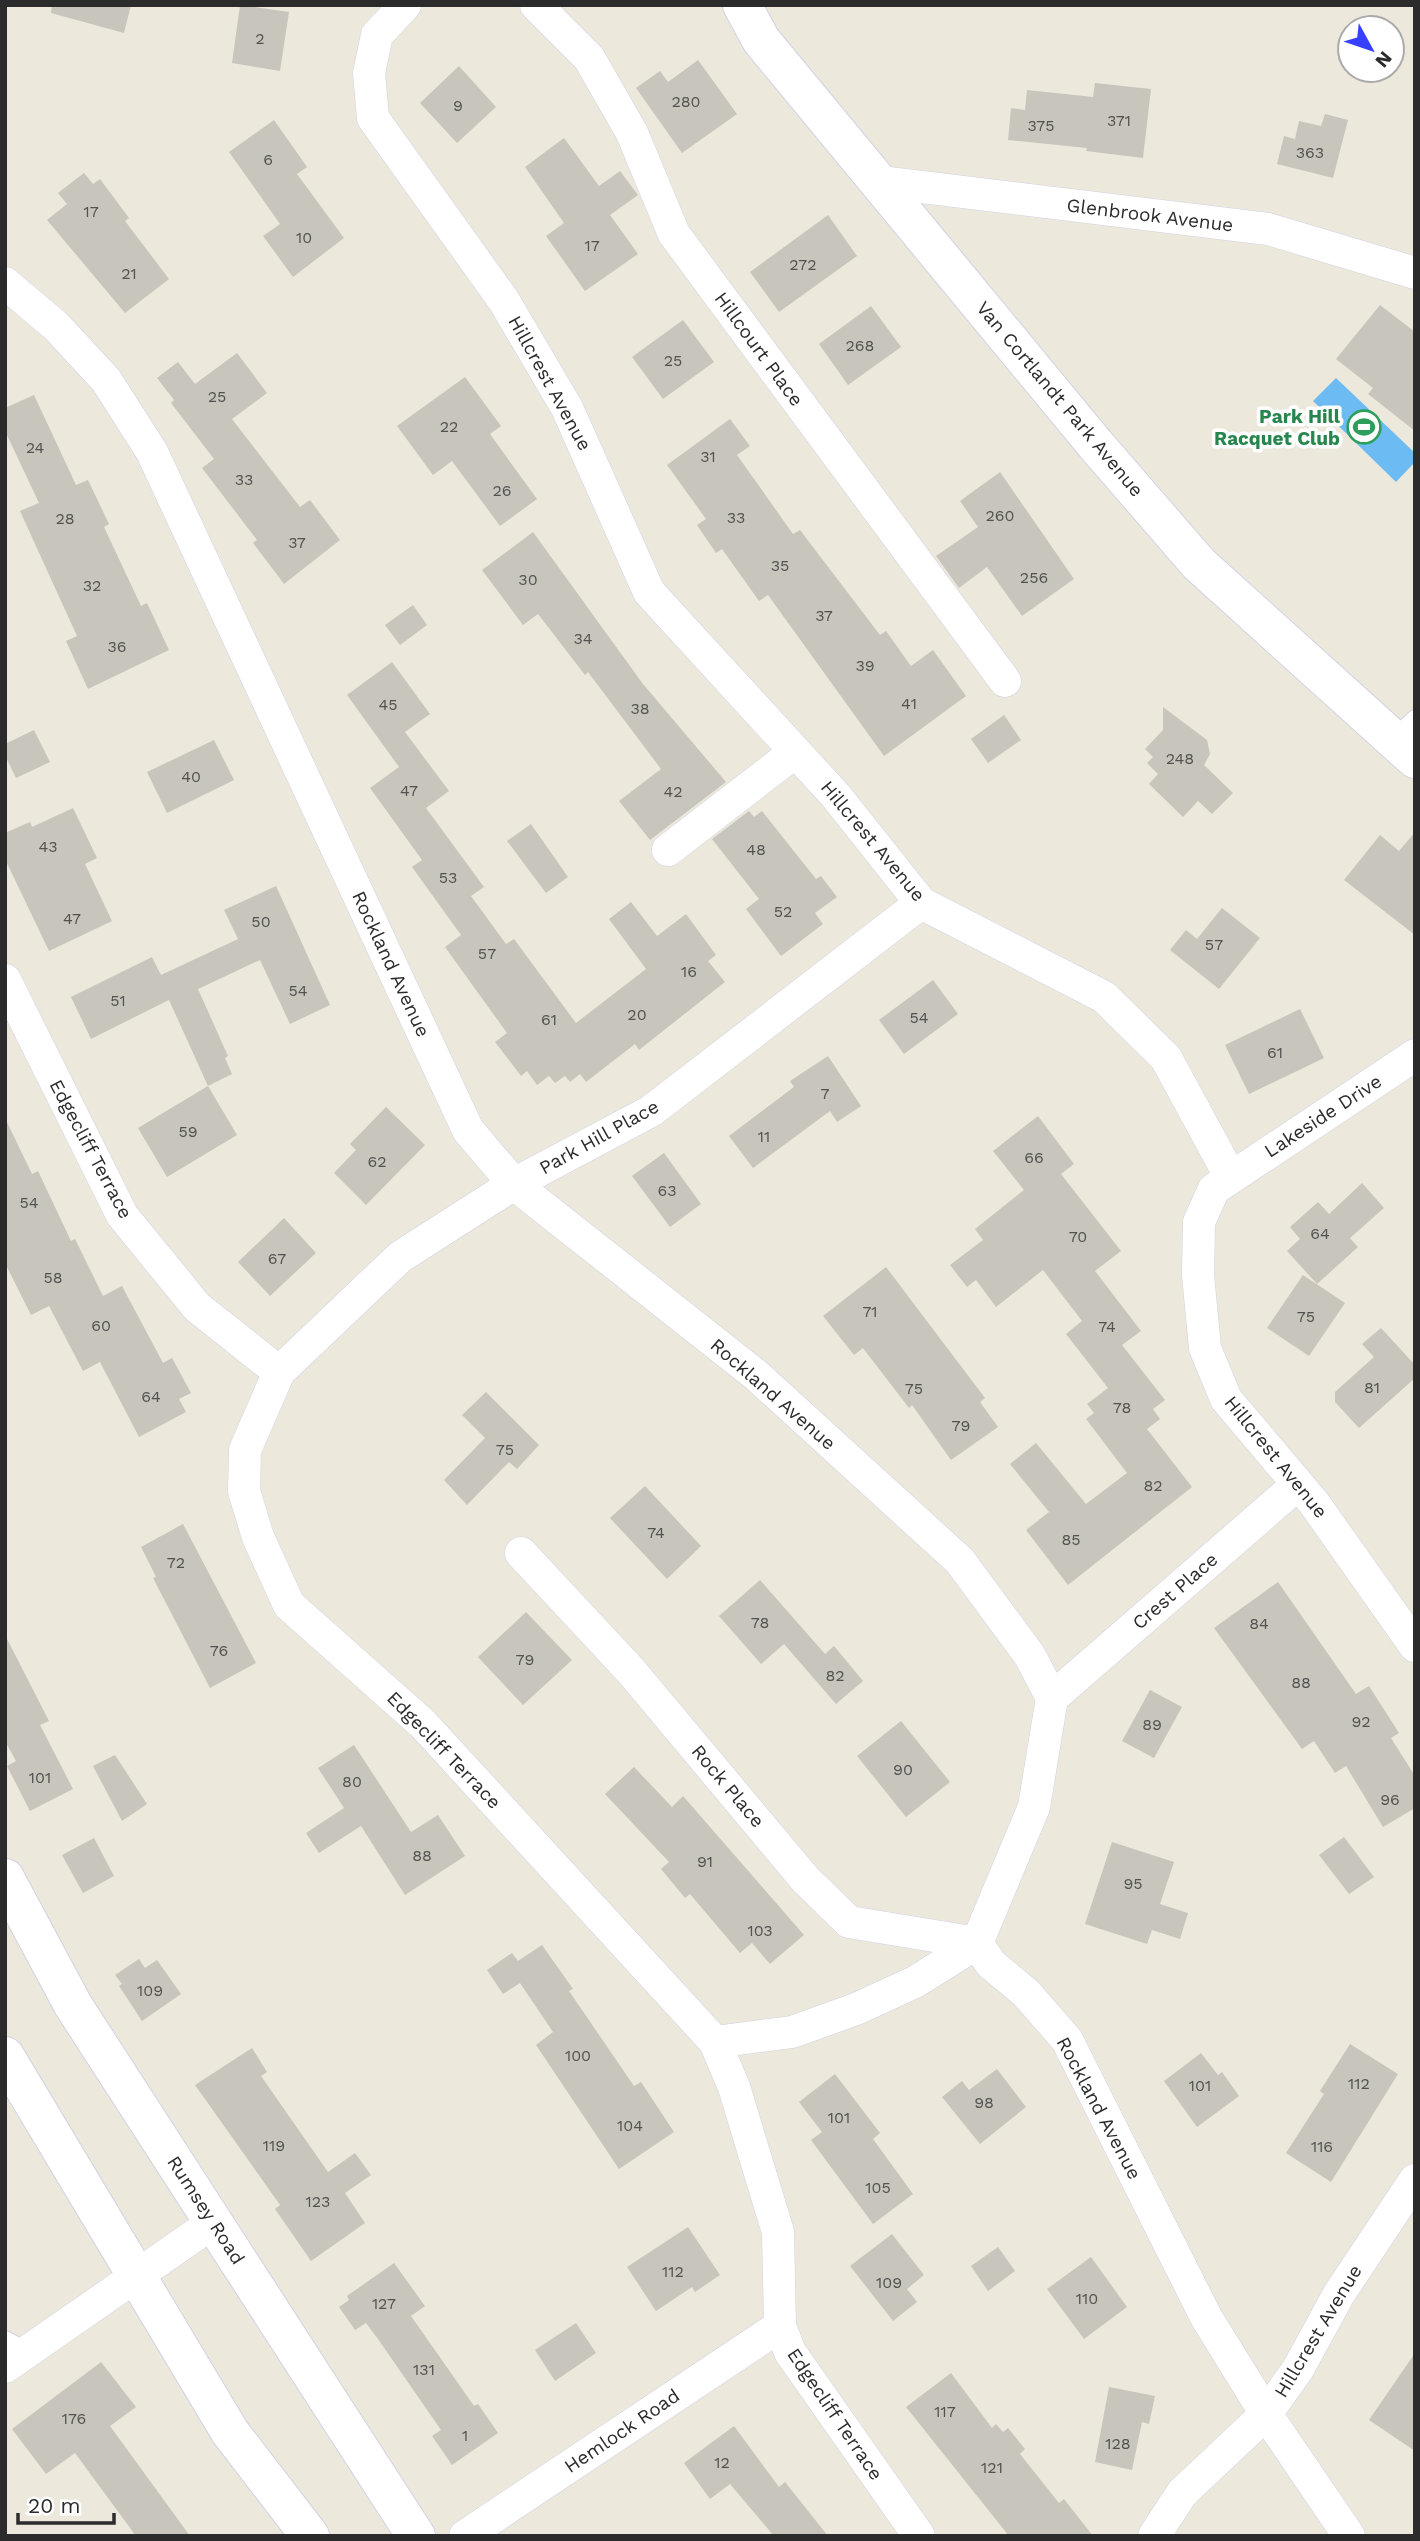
<svg xmlns="http://www.w3.org/2000/svg" width="1420" height="2541" font-family="'Work Sans',sans-serif">
<style>
.water{fill:#6cbbf2}
.building{fill:#c8c5bc}
.lines{fill:none;stroke-linecap:round;stroke-linejoin:round}
.service-casing{stroke:#d1d2e4;stroke-width:18}
.minor-casing{stroke:#d1d2e4;stroke-width:33}
.tertiary-casing{stroke:#d1d2e4;stroke-width:40}
.service{stroke:#fff;stroke-width:16}
.minor{stroke:#fff;stroke-width:32}
.tertiary{stroke:#fff;stroke-width:38}
.labels{text-anchor:middle;dominant-baseline:central;stroke-width:7;stroke-linejoin:round;paint-order:stroke}
.number-label{font-size:16px;fill:#52524f}
.street-label{font-size:19px;fill:#2b2b2b;stroke:#fff}
.leisure-label{font-size:19px;font-weight:bold;fill:#27864d;stroke:#fff;text-anchor:end}
</style>
<rect width="100%" height="100%" fill="#ede8dc"/>
<path class="water" d="M 1336,378 L 1415,453 L 1415,462 L 1396,482 L 1313,401 Z"/>
<g class="building">
<path d="M 52,5 L 131,5 L 124,33 L 51,13 Z"/>
<path d="M 240,5 L 289,12 L 280,71 L 232,63 Z"/>
<path d="M 698,60 L 737,114 L 682,153 L 636,88 L 660,71 L 668,82 Z"/>
<path d="M 459,66 L 496,107 L 457,143 L 420,103 Z"/>
<path d="M 1095,83 L 1151,89 L 1143,158 L 1086,151 L 1087,148 L 1008,140 L 1011,108 L 1025,110 L 1027,90 L 1093,97 Z"/>
<path d="M 1325,114 L 1348,120 L 1333,178 L 1277,164 L 1284,136 L 1295,139 L 1299,121 L 1321,126 Z"/>
<path d="M 274,120 L 307,167 L 297,174 L 344,238 L 293,277 L 263,236 L 280,224 L 229,152 Z"/>
<path d="M 564,138 L 599,186 L 620,171 L 638,195 L 610,215 L 638,254 L 585,291 L 546,236 L 564,223 L 525,167 Z"/>
<path d="M 84,173 L 93,184 L 100,179 L 129,218 L 125,221 L 169,279 L 125,313 L 47,220 L 67,204 L 58,193 Z"/>
<path d="M 828,215 L 857,256 L 779,312 L 750,272 Z"/>
<path d="M 1380,305 L 1415,332 L 1415,431 L 1368,394 L 1373,388 L 1336,359 Z"/>
<path d="M 871,306 L 901,347 L 848,385 L 819,344 Z"/>
<path d="M 683,320 L 714,362 L 663,399 L 632,357 Z"/>
<path d="M 237,353 L 267,393 L 232,419 L 300,507 L 310,500 L 340,540 L 284,584 L 253,543 L 257,540 L 202,468 L 214,459 L 171,403 L 174,400 L 157,378 L 178,362 L 195,384 Z"/>
<path d="M 465,377 L 501,426 L 490,434 L 537,499 L 500,526 L 452,461 L 433,475 L 397,426 Z"/>
<path d="M 34,395 L 76,485 L 88,480 L 109,524 L 104,527 L 141,606 L 147,603 L 169,650 L 88,689 L 66,641 L 77,636 L 20,511 L 39,503 L 5,431 L 5,408 Z"/>
<path d="M 730,419 L 750,446 L 737,455 L 793,534 L 800,530 L 880,635 L 886,631 L 911,666 L 933,650 L 966,696 L 884,756 L 768,595 L 759,601 L 722,549 L 716,553 L 697,525 L 706,519 L 667,465 Z"/>
<path d="M 1000,472 L 1074,579 L 1022,616 L 987,567 L 959,588 L 936,556 L 978,527 L 960,501 Z"/>
<path d="M 533,532 L 643,684 L 726,782 L 650,840 L 619,801 L 661,769 L 588,672 L 585,675 L 538,614 L 523,625 L 482,570 Z"/>
<path d="M 413,605 L 427,625 L 400,645 L 385,625 Z"/>
<path d="M 392,662 L 430,714 L 405,732 L 449,791 L 426,808 L 484,887 L 471,896 L 506,944 L 514,939 L 576,1023 L 646,969 L 609,919 L 631,902 L 657,936 L 686,914 L 716,955 L 708,961 L 725,982 L 639,1050 L 635,1044 L 586,1082 L 580,1074 L 570,1082 L 565,1076 L 555,1083 L 549,1076 L 537,1085 L 527,1071 L 521,1076 L 495,1042 L 507,1033 L 445,947 L 461,935 L 412,867 L 422,860 L 370,788 L 399,767 L 347,695 Z"/>
<path d="M 1163,707 L 1207,740 L 1210,754 L 1204,765 L 1233,793 L 1212,814 L 1198,801 L 1183,817 L 1149,784 L 1158,774 L 1147,763 L 1153,757 L 1145,749 L 1163,730 Z"/>
<path d="M 1004,715 L 1021,740 L 988,763 L 971,739 Z"/>
<path d="M 34,730 L 50,762 L 16,778 L 5,755 L 5,744 Z"/>
<path d="M 214,740 L 234,780 L 167,813 L 147,772 Z"/>
<path d="M 73,808 L 97,858 L 85,864 L 112,921 L 49,951 L 5,859 L 5,833 L 30,822 L 32,827 Z"/>
<path d="M 749,811 L 754,817 L 762,811 L 816,879 L 821,876 L 837,897 L 815,913 L 823,924 L 781,956 L 746,909 L 759,899 L 712,839 Z"/>
<path d="M 531,824 L 568,877 L 546,893 L 507,841 Z"/>
<path d="M 1415,832 L 1415,935 L 1344,880 L 1380,835 L 1399,851 Z"/>
<path d="M 276,886 L 330,1005 L 290,1024 L 260,960 L 198,989 L 228,1056 L 225,1058 L 232,1074 L 208,1086 L 169,1000 L 91,1039 L 71,997 L 152,957 L 161,975 L 238,939 L 224,910 Z"/>
<path d="M 1222,908 L 1260,938 L 1219,989 L 1170,950 L 1186,930 L 1197,939 Z"/>
<path d="M 933,980 L 958,1014 L 904,1054 L 879,1020 Z"/>
<path d="M 1300,1009 L 1324,1058 L 1249,1094 L 1225,1045 Z"/>
<path d="M 828,1056 L 861,1106 L 837,1122 L 830,1111 L 753,1168 L 729,1136 L 794,1087 L 790,1081 Z"/>
<path d="M 208,1086 L 237,1135 L 167,1177 L 138,1128 Z"/>
<path d="M 386,1107 L 425,1145 L 366,1205 L 334,1173 L 356,1150 L 350,1144 Z"/>
<path d="M 1038,1116 L 1074,1164 L 1061,1174 L 1121,1251 L 1095,1271 L 1141,1331 L 1122,1345 L 1165,1400 L 1153,1409 L 1160,1419 L 1147,1429 L 1192,1487 L 1068,1585 L 1026,1530 L 1049,1512 L 1010,1464 L 1036,1443 L 1086,1504 L 1127,1473 L 1086,1419 L 1094,1413 L 1087,1404 L 1108,1388 L 1066,1334 L 1082,1321 L 1043,1270 L 996,1307 L 976,1280 L 967,1287 L 950,1265 L 983,1240 L 975,1229 L 1024,1190 L 993,1151 Z"/>
<path d="M 5,1118 L 32,1174 L 38,1171 L 71,1241 L 75,1239 L 103,1296 L 122,1286 L 163,1363 L 172,1358 L 191,1393 L 179,1399 L 186,1412 L 139,1437 L 100,1362 L 83,1371 L 49,1306 L 31,1315 L 5,1263 Z"/>
<path d="M 664,1153 L 701,1204 L 670,1227 L 632,1176 Z"/>
<path d="M 1362,1183 L 1384,1208 L 1350,1238 L 1358,1247 L 1317,1284 L 1287,1251 L 1300,1239 L 1290,1227 L 1318,1202 L 1329,1214 Z"/>
<path d="M 284,1218 L 316,1253 L 270,1296 L 238,1262 Z"/>
<path d="M 886,1267 L 985,1398 L 980,1402 L 998,1427 L 951,1460 L 912,1405 L 909,1408 L 863,1348 L 854,1355 L 823,1316 Z"/>
<path d="M 1303,1275 L 1345,1303 L 1309,1356 L 1267,1328 Z"/>
<path d="M 1381,1328 L 1415,1365 L 1415,1378 L 1359,1428 L 1335,1402 L 1335,1392 L 1374,1357 L 1362,1344 Z"/>
<path d="M 486,1392 L 539,1445 L 517,1469 L 509,1462 L 467,1505 L 444,1480 L 485,1438 L 462,1415 Z"/>
<path d="M 645,1486 L 701,1546 L 667,1579 L 610,1518 Z"/>
<path d="M 183,1524 L 256,1663 L 210,1688 L 153,1578 L 156,1577 L 141,1547 Z"/>
<path d="M 760,1580 L 825,1654 L 834,1646 L 863,1681 L 836,1704 L 784,1644 L 761,1664 L 719,1616 Z"/>
<path d="M 1278,1582 L 1356,1694 L 1369,1686 L 1399,1733 L 1391,1738 L 1415,1776 L 1415,1808 L 1383,1827 L 1346,1766 L 1335,1773 L 1314,1741 L 1302,1749 L 1214,1628 Z"/>
<path d="M 526,1612 L 572,1660 L 523,1705 L 478,1657 Z"/>
<path d="M 5,1635 L 49,1721 L 40,1725 L 73,1789 L 30,1811 L 7,1766 L 16,1761 L 5,1741 Z"/>
<path d="M 1150,1690 L 1182,1707 L 1154,1758 L 1122,1741 Z"/>
<path d="M 901,1721 L 950,1782 L 906,1817 L 857,1756 Z"/>
<path d="M 354,1745 L 411,1832 L 438,1815 L 465,1856 L 405,1895 L 361,1826 L 319,1853 L 306,1833 L 344,1808 L 318,1768 Z"/>
<path d="M 115,1755 L 147,1804 L 122,1821 L 93,1766 Z"/>
<path d="M 634,1767 L 672,1807 L 683,1796 L 804,1935 L 770,1964 L 752,1943 L 740,1953 L 690,1894 L 685,1898 L 661,1869 L 669,1862 L 605,1794 Z"/>
<path d="M 1344,1837 L 1374,1877 L 1349,1894 L 1319,1855 Z"/>
<path d="M 94,1838 L 114,1876 L 83,1893 L 62,1855 Z"/>
<path d="M 1112,1842 L 1174,1862 L 1160,1904 L 1188,1913 L 1180,1939 L 1152,1930 L 1147,1944 L 1085,1924 Z"/>
<path d="M 542,1945 L 573,1989 L 569,1991 L 634,2086 L 641,2082 L 674,2132 L 619,2169 L 536,2045 L 553,2032 L 520,1983 L 503,1994 L 487,1970 L 512,1953 L 518,1961 Z"/>
<path d="M 139,1959 L 145,1968 L 157,1960 L 181,1994 L 142,2021 L 119,1986 L 122,1984 L 115,1975 Z"/>
<path d="M 1350,2044 L 1398,2074 L 1331,2182 L 1286,2153 L 1324,2094 L 1320,2091 Z"/>
<path d="M 252,2048 L 267,2072 L 261,2076 L 328,2172 L 355,2153 L 371,2175 L 345,2193 L 365,2223 L 311,2261 L 275,2209 L 280,2205 L 195,2085 Z"/>
<path d="M 1201,2053 L 1218,2075 L 1222,2072 L 1239,2096 L 1197,2127 L 1164,2081 Z"/>
<path d="M 997,2069 L 1026,2107 L 980,2144 L 942,2097 L 962,2081 L 969,2090 Z"/>
<path d="M 835,2074 L 880,2133 L 873,2139 L 913,2194 L 873,2224 L 811,2140 L 822,2132 L 799,2102 Z"/>
<path d="M 688,2227 L 720,2275 L 695,2292 L 692,2287 L 656,2311 L 627,2267 Z"/>
<path d="M 892,2234 L 924,2275 L 907,2289 L 917,2302 L 893,2321 L 850,2266 Z"/>
<path d="M 998,2247 L 1015,2271 L 988,2291 L 971,2266 Z"/>
<path d="M 1091,2257 L 1127,2307 L 1084,2339 L 1047,2289 Z"/>
<path d="M 394,2263 L 425,2306 L 411,2316 L 474,2406 L 478,2404 L 498,2433 L 452,2465 L 432,2436 L 441,2430 L 378,2339 L 366,2323 L 355,2330 L 339,2307 L 349,2300 L 347,2296 Z"/>
<path d="M 576,2323 L 596,2353 L 555,2381 L 535,2350 Z"/>
<path d="M 1415,2353 L 1415,2451 L 1369,2420 Z"/>
<path d="M 101,2362 L 136,2407 L 110,2426 L 190,2536 L 136,2536 L 75,2453 L 46,2474 L 12,2429 Z"/>
<path d="M 951,2373 L 992,2428 L 996,2424 L 1003,2432 L 1008,2428 L 1025,2449 L 1020,2454 L 1059,2503 L 1064,2499 L 1093,2536 L 1009,2536 L 906,2407 Z"/>
<path d="M 1109,2387 L 1155,2396 L 1149,2424 L 1142,2422 L 1132,2470 L 1095,2462 Z"/>
<path d="M 734,2426 L 779,2487 L 785,2482 L 828,2536 L 774,2536 L 730,2484 L 710,2499 L 684,2463 Z"/>
</g>
<g class="lines">
<defs>
<g id="service">
<path d="M 1393,739 L 1415,718"/>
<path d="M 5,2339 L 28,2351"/>
</g>
<g id="minor">
<path d="M 405,5 L 377,35 L 369,73 L 373,118 L 504,301 L 567,408 L 649,592 L 836,796 L 921,903 L 1104,997 L 1166,1058 L 1230,1176"/>
<path d="M 536,5 L 589,58 L 632,133 L 674,234 L 1005,681"/>
<path d="M 880,182 L 1268,229 L 1415,273"/>
<path d="M 5,283 L 56,326 L 106,380 L 152,452 L 468,1130 L 514,1184 L 756,1375 L 960,1561 L 1030,1656 L 1052,1698 L 1034,1807 L 977,1943"/>
<path d="M 668,850 L 795,752"/>
<path d="M 5,980 L 122,1215 L 197,1307 L 279,1372"/>
<path d="M 1415,1055 L 1214,1189 L 1199,1222 L 1198,1275 L 1205,1348 L 1226,1399 L 1314,1503 L 1415,1646"/>
<path d="M 521,1553 L 631,1671 L 805,1879 L 849,1922 L 977,1943"/>
<path d="M 1052,1698 L 1297,1485"/>
<path d="M 977,1943 L 991,1964 L 1026,1993 L 1067,2040 L 1206,2317 L 1266,2414 L 1349,2536"/>
<path d="M 715,2042 L 792,2032 L 856,2009 L 915,1982 L 977,1943"/>
<path d="M 5,2367 L 214,2222"/>
<path d="M 465,2536 L 780,2326"/>
<path d="M 919,2536 L 790,2352 L 780,2326 L 778,2232 L 734,2087 L 715,2042 L 423,1724 L 289,1605 L 258,1537 L 244,1491 L 245,1450 L 279,1372 L 400,1257 L 514,1184 L 651,1111 L 921,903"/>
<path d="M 1154,2536 L 1182,2493 L 1266,2414 L 1298,2369 L 1339,2294 L 1415,2180"/>
</g>
<g id="tertiary">
<path d="M 742,5 L 761,40 L 1095,444 L 1199,564 L 1415,759"/>
<path d="M 5,1878 L 73,2005 L 416,2536"/>
<path d="M 5,2056 L 230,2432 L 310,2536"/>
</g>
</defs>
<use href="#service" class="service-casing"/>
<use href="#minor" class="minor-casing"/>
<use href="#tertiary" class="tertiary-casing"/>
<use href="#service" class="service"/>
<use href="#minor" class="minor"/>
<use href="#tertiary" class="tertiary"/>
</g>
<defs>
<symbol id="stadium-ring" viewBox="-11 -11 22 22"><circle r="9.5" fill="#fff" stroke="#2e9e5b" stroke-width="1.5"/><path d="M0-5a6.5 5 0 1 0 0 10a6.5 5 0 1 0 0-10ZM-3.5-1.8h7v3.6h-7Z" fill="#2e9e5b"/></symbol>
</defs>
<g fill-rule="evenodd">
<use href="#stadium-ring" x="1345" y="408" width="38" height="38"/>
</g>
<g class="labels">
<g class="number-label">
<text x="260" y="38">2</text>
<text x="686" y="101">280</text>
<text x="458" y="105">9</text>
<text x="1119" y="120">371</text>
<text x="1041" y="125">375</text>
<text x="1310" y="152">363</text>
<text x="268" y="159">6</text>
<text x="91" y="211">17</text>
<text x="304" y="237">10</text>
<text x="592" y="245">17</text>
<text x="803" y="264">272</text>
<text x="129" y="273">21</text>
<text x="860" y="345">268</text>
<text x="673" y="360">25</text>
<text x="217" y="396">25</text>
<text x="449" y="426">22</text>
<text x="35" y="447">24</text>
<text x="708" y="456">31</text>
<text x="244" y="479">33</text>
<text x="502" y="490">26</text>
<text x="1000" y="515">260</text>
<text x="736" y="517">33</text>
<text x="65" y="518">28</text>
<text x="297" y="542">37</text>
<text x="780" y="565">35</text>
<text x="1034" y="577">256</text>
<text x="528" y="579">30</text>
<text x="92" y="585">32</text>
<text x="824" y="615">37</text>
<text x="583" y="638">34</text>
<text x="117" y="646">36</text>
<text x="865" y="665">39</text>
<text x="909" y="703">41</text>
<text x="388" y="704">45</text>
<text x="640" y="708">38</text>
<text x="1180" y="758">248</text>
<text x="191" y="776">40</text>
<text x="409" y="790">47</text>
<text x="673" y="791">42</text>
<text x="48" y="846">43</text>
<text x="756" y="849">48</text>
<text x="448" y="877">53</text>
<text x="783" y="911">52</text>
<text x="72" y="918">47</text>
<text x="261" y="921">50</text>
<text x="1214" y="944">57</text>
<text x="487" y="953">57</text>
<text x="689" y="971">16</text>
<text x="298" y="990">54</text>
<text x="118" y="1000">51</text>
<text x="637" y="1014">20</text>
<text x="919" y="1017">54</text>
<text x="549" y="1019">61</text>
<text x="1275" y="1052">61</text>
<text x="825" y="1093">7</text>
<text x="188" y="1131">59</text>
<text x="764" y="1136">11</text>
<text x="1034" y="1157">66</text>
<text x="377" y="1161">62</text>
<text x="667" y="1190">63</text>
<text x="29" y="1202">54</text>
<text x="1320" y="1233">64</text>
<text x="1078" y="1236">70</text>
<text x="277" y="1258">67</text>
<text x="53" y="1277">58</text>
<text x="870" y="1311">71</text>
<text x="1306" y="1316">75</text>
<text x="101" y="1325">60</text>
<text x="1107" y="1326">74</text>
<text x="1372" y="1387">81</text>
<text x="914" y="1388">75</text>
<text x="151" y="1396">64</text>
<text x="1122" y="1407">78</text>
<text x="961" y="1425">79</text>
<text x="505" y="1449">75</text>
<text x="1153" y="1485">82</text>
<text x="656" y="1532">74</text>
<text x="1071" y="1539">85</text>
<text x="176" y="1562">72</text>
<text x="760" y="1622">78</text>
<text x="1259" y="1623">84</text>
<text x="219" y="1650">76</text>
<text x="525" y="1659">79</text>
<text x="835" y="1675">82</text>
<text x="1301" y="1682">88</text>
<text x="1361" y="1721">92</text>
<text x="1152" y="1724">89</text>
<text x="903" y="1769">90</text>
<text x="40" y="1777">101</text>
<text x="352" y="1781">80</text>
<text x="1390" y="1799">96</text>
<text x="422" y="1855">88</text>
<text x="705" y="1861">91</text>
<text x="1133" y="1883">95</text>
<text x="760" y="1930">103</text>
<text x="150" y="1990">109</text>
<text x="578" y="2055">100</text>
<text x="1359" y="2083">112</text>
<text x="1200" y="2085">101</text>
<text x="984" y="2102">98</text>
<text x="839" y="2117">101</text>
<text x="630" y="2125">104</text>
<text x="274" y="2145">119</text>
<text x="1322" y="2146">116</text>
<text x="878" y="2187">105</text>
<text x="318" y="2201">123</text>
<text x="673" y="2271">112</text>
<text x="889" y="2282">109</text>
<text x="1087" y="2298">110</text>
<text x="384" y="2303">127</text>
<text x="424" y="2369">131</text>
<text x="945" y="2411">117</text>
<text x="74" y="2418">176</text>
<text x="465" y="2435">1</text>
<text x="1118" y="2443">128</text>
<text x="722" y="2462">12</text>
<text x="992" y="2467">121</text>
</g>
<g class="street-label">
<text transform="translate(1150 215) rotate(7)">Glenbrook Avenue</text>
<text transform="translate(759 349) rotate(54)">Hillcourt Place</text>
<text transform="translate(550 383) rotate(61)">Hillcrest Avenue</text>
<text transform="translate(1060 399) rotate(50)">Van Cortlandt Park Avenue</text>
<text transform="translate(873 841) rotate(50)">Hillcrest Avenue</text>
<text transform="translate(391 964) rotate(65)">Rockland Avenue</text>
<text transform="translate(1323 1116) rotate(-33)">Lakeside Drive</text>
<text transform="translate(599 1137) rotate(-29)">Park Hill Place</text>
<text transform="translate(91 1149) rotate(62)">Edgecliff Terrace</text>
<text transform="translate(773 1394) rotate(41)">Rockland Avenue</text>
<text transform="translate(1276 1457) rotate(51)">Hillcrest Avenue</text>
<text transform="translate(1175 1591) rotate(-41)">Crest Place</text>
<text transform="translate(444 1750) rotate(46)">Edgecliff Terrace</text>
<text transform="translate(728 1786) rotate(50)">Rock Place</text>
<text transform="translate(1099 2108) rotate(62)">Rockland Avenue</text>
<text transform="translate(206 2210) rotate(57)">Rumsey Road</text>
<text transform="translate(1318 2331) rotate(-59)">Hillcrest Avenue</text>
<text transform="translate(835 2414) rotate(56)">Edgecliff Terrace</text>
<text transform="translate(622 2431) rotate(-34)">Hemlock Road</text>
</g>
<g class="leisure-label">
<text x="1340" y="416">Park Hill<tspan x="1340" dy="22">Racquet Club</tspan></text>
</g>
</g>
<rect width="1420" height="2541" fill="none" stroke="#2b2b2b" stroke-width="14"/>
<g transform="translate(1371 49) rotate(130)"><circle r="33" fill="#ffffff" stroke="#aaaaaa" stroke-width="2"/>
<path d="M0-5L12 26L0 18L-12 26Z" fill="#3740ff"/>
<text y="-10" font-size="19" font-weight="bold" text-anchor="middle" fill="#2b2b2b">N</text>
</g>
<path d="M18 2513v10h96v-10" fill="none" stroke="#2b2b2b" stroke-width="3.5"/>
<text x="28" y="2513" font-size="21" fill="#2b2b2b" stroke="#ffffff" stroke-width="5" paint-order="stroke">20 m</text>
</svg>
